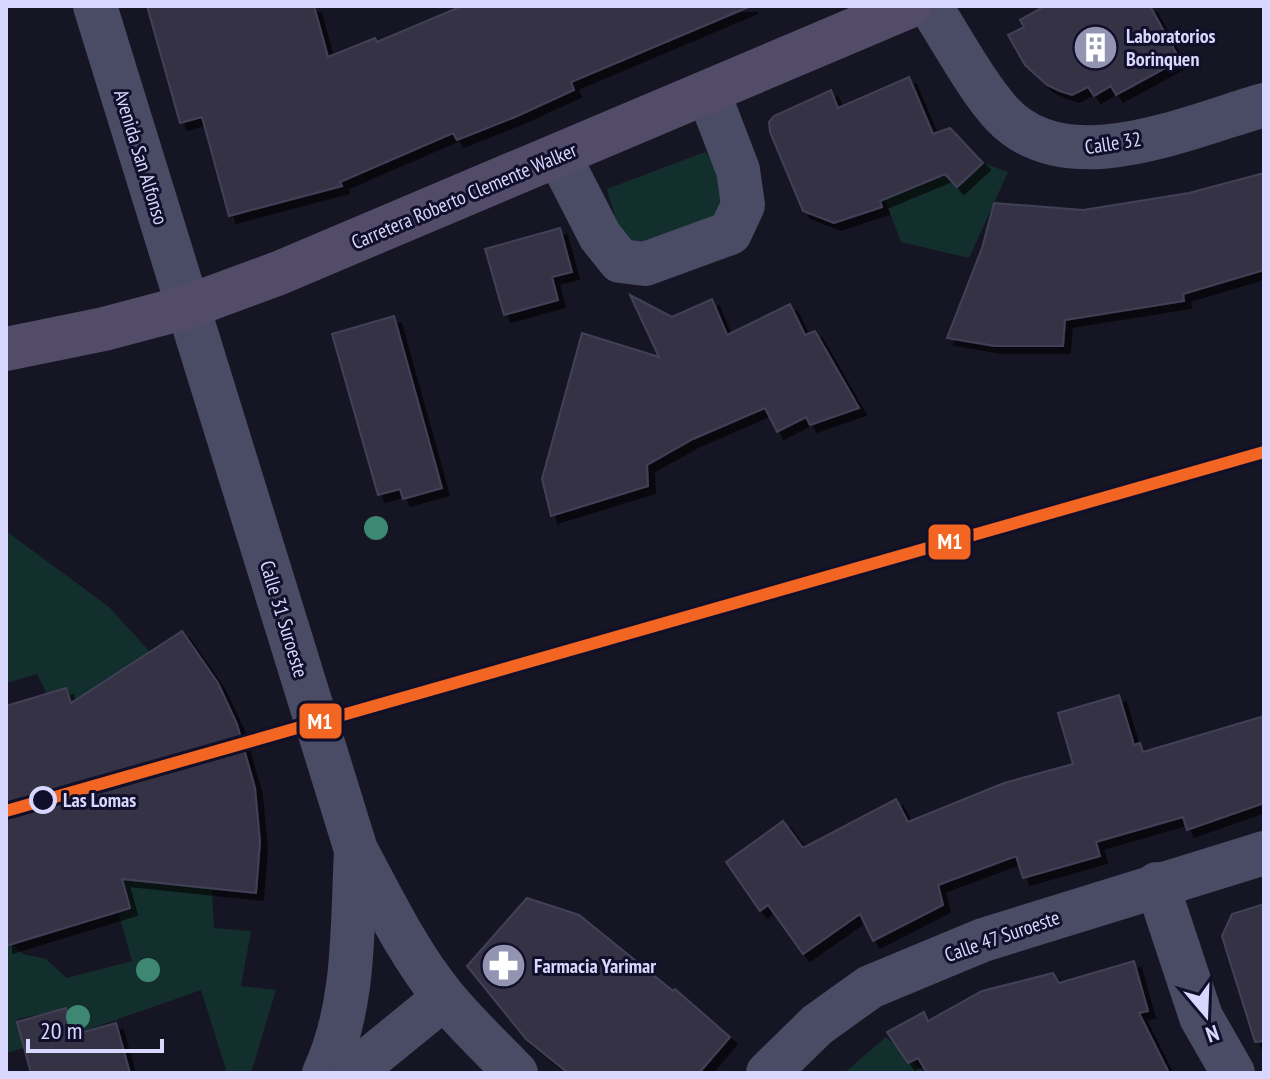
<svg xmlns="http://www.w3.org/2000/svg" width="1270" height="1079" font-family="'PT Sans Narrow',sans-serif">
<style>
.green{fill:#132f2d}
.building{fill:#343345;stroke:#424057;stroke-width:2;filter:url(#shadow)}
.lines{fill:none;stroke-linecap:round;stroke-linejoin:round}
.minor{stroke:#4a4b64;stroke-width:44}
.major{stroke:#524c69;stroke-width:44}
.metro-1-casing{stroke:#110f29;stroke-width:18}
.metro-1{stroke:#f26522;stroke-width:12}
.tree{fill:#3d8773}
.stop-dot{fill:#110f29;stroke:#d7d7ff;stroke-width:4}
.labels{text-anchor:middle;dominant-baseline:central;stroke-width:6;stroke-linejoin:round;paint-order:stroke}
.poi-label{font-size:20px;font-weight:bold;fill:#d7d7ff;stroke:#110f29;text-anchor:start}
.street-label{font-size:20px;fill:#d7d7ff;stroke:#110f29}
.stop-label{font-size:20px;font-weight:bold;fill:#d7d7ff;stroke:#110f29;text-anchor:start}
.line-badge{stroke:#110f29;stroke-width:3}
.badge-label{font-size:22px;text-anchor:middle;font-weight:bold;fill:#fff}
</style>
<defs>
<filter id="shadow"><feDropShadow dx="7" dy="7" stdDeviation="0" flood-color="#0009"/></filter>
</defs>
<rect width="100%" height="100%" fill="#161523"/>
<g class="green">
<path d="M 705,152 L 721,171 L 721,216 L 651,246 L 622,240 L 607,189 Z"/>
<path d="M 964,154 L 957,186 L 983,163 L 1008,172 L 969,258 L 901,242 L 885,200 L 937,177 Z"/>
<path d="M 6,531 L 109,607 L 150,652 L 71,703 L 66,688 L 47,694 L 37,674 L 6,683 Z"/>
<path d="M 122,879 L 212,888 L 214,928 L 251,931 L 241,986 L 276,990 L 251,1073 L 227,1073 L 201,990 L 73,1035 L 66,1009 L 17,1019 L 24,1048 L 6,1053 L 6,946 L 12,944 L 23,954 L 46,959 L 67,978 L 132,961 L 118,911 L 130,908 Z"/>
<path d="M 886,1037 L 925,1073 L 844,1073 Z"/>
</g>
<g class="building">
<path d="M 147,6 L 314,6 L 328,57 L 375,38 L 377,42 L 462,6 L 751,6 L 571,82 L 574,90 L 515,117 L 457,140 L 453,133 L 340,182 L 342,186 L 229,216 L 202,117 L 180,123 Z"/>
<path d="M 1045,6 L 1150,6 L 1180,60 L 1116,95 L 1111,86 L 1094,96 L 1088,87 L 1072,95 L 1060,91 L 1047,85 L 1025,65 L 1008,35 L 1024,27 L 1020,20 Z"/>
<path d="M 909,77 L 933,134 L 950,128 L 983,163 L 957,187 L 945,174 L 880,201 L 882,207 L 834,223 L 803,211 L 770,132 L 769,122 L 774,116 L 831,90 L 838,108 Z"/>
<path d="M 1264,173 L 1264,270 L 1183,294 L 1184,301 L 1065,320 L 1063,346 L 995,346 L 947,338 L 982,248 L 994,203 L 1083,210 L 1189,193 Z"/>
<path d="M 560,228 L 572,272 L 552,277 L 558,300 L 504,315 L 485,249 Z"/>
<path d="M 630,295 L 672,317 L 712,299 L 727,335 L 790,304 L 805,335 L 815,331 L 859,408 L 810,425 L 806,417 L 777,432 L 765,408 L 693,439 L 647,465 L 648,486 L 551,516 L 542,479 L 582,333 L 659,357 Z"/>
<path d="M 394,316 L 442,488 L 403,499 L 400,489 L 378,495 L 332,334 Z"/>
<path d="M 182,631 L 218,683 L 237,724 L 255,788 L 260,842 L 256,893 L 122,879 L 130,908 L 6,946 L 6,706 L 66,688 L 71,703 Z"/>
<path d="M 1119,695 L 1134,745 L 1140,743 L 1143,752 L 1264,716 L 1264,803 L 1187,830 L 1183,817 L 1096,842 L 1100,856 L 1023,878 L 1016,856 L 938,885 L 943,905 L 873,941 L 860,914 L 803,954 L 768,905 L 760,911 L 726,862 L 783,821 L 803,848 L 896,799 L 908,822 L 1004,783 L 1073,764 L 1058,713 Z"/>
<path d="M 527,898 L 579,915 L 673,991 L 675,989 L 730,1037 L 699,1073 L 568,1073 L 526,1039 L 467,966 Z"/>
<path d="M 1264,904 L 1264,1041 L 1255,1042 L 1222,936 L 1232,914 Z"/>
<path d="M 1134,961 L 1148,1011 L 1139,1013 L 1169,1073 L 927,1073 L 918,1058 L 908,1063 L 887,1032 L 924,1012 L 928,1021 L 982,991 L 1053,973 L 1059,983 Z"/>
<path d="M 66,1008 L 73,1035 L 116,1023 L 130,1073 L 31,1073 L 17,1022 Z"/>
</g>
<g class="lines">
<g class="minor">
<path d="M 95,6 L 356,850 C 383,900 408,953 444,997 C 466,1024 492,1048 516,1073"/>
<path d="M 930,6 C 951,38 977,87 1002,114 C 1066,183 1187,127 1264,105"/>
<path d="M 559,156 L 600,236 L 620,261 L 645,264 L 730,233 L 743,205 L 738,170 L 708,92"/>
<path d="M 1157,884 L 1201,1017 L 1233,1073"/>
<path d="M 324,1073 C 356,1005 352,924 356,850"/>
<path d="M 352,1073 L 444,998"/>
<path d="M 768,1073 L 817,1025 L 870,987 L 983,940 L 1264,853"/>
</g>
<path class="major" d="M 6,349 L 104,329 L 187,307 L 279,273 L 910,6"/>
<defs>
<path id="metro-1" d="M 6,811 L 1264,452"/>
</defs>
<use href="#metro-1" class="metro-1-casing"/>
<use href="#metro-1" class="metro-1"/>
</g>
<g class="tree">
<circle cx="376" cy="528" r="12"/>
<circle cx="148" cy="970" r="12"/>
<circle cx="78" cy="1017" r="12"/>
</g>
<defs>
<symbol id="building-disc" viewBox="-11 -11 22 22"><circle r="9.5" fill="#9393b2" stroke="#110f29"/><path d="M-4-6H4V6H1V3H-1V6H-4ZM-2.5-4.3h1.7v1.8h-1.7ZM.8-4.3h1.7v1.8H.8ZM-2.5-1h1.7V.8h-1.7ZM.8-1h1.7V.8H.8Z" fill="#fff"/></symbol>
<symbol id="pharmacy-disc" viewBox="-11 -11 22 22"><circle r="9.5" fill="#9393b2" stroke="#110f29"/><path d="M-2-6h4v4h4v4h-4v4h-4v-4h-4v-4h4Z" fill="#fff"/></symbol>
</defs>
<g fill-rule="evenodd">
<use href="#building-disc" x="1070" y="22" width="51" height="51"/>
<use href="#pharmacy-disc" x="478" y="940" width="51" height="51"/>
</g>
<circle class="stop-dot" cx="43" cy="800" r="12"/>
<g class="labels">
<g class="poi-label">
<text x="1126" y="36">Laboratorios<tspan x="1126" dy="23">Borinquen</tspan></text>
<text x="534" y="966">Farmacia Yarimar</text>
</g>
<g class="street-label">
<text transform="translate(1113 143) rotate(-9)">Calle 32</text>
<text transform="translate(141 157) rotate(73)">Avenida San Alfonso</text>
<text transform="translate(464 196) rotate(-23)">Carretera Roberto Clemente Walker</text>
<text transform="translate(284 619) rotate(73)">Calle 31 Suroeste</text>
<text transform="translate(1002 936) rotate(-19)">Calle 47 Suroeste</text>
</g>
<g class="stop-label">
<text x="63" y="800">Las Lomas</text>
</g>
</g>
<g class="line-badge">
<rect x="927" y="523" width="45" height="38" rx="8" fill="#f26522"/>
<rect x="298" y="702" width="45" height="38" rx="8" fill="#f26522"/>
</g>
<g class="badge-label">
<text x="950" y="549">M1</text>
<text x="320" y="729">M1</text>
</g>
<rect width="1270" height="1079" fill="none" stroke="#d7d7ff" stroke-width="16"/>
<g transform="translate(1206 1015) rotate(161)" stroke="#110f29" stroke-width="6" paint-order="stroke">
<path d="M0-6L14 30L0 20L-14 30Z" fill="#d7d7ff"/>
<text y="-12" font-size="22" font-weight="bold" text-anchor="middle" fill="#d7d7ff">N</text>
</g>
<path d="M28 1039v12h134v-12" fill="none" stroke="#d7d7ff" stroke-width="4"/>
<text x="40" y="1039" font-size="24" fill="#d7d7ff" stroke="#110f29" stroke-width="6" paint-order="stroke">20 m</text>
</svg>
